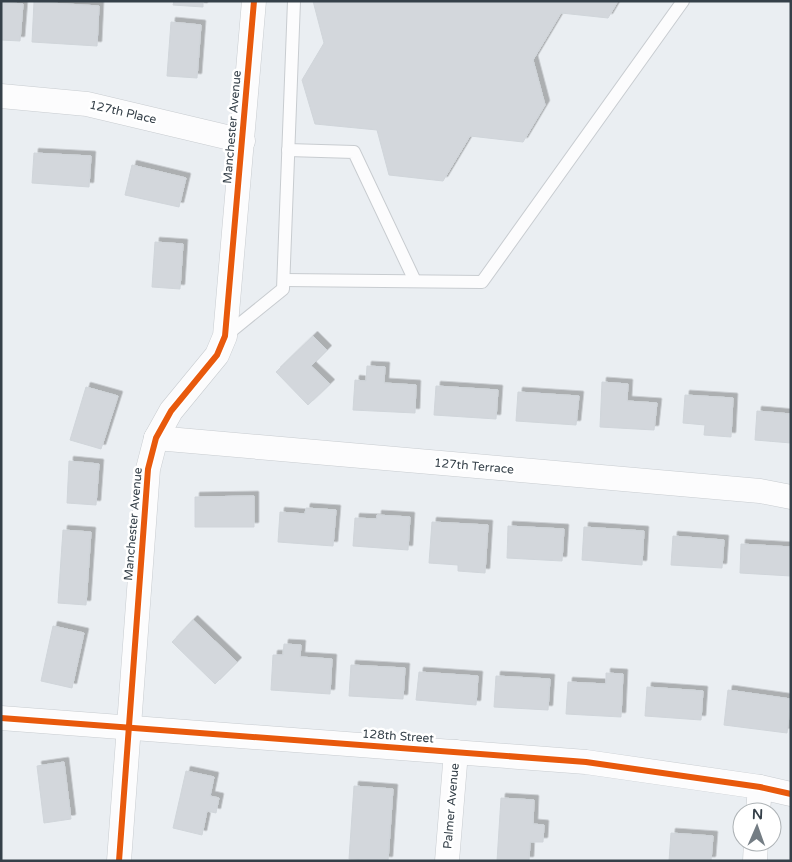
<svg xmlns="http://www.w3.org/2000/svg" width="792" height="862" font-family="'Varela Round',sans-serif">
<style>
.building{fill:#d3d7dc;stroke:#d0d5da;filter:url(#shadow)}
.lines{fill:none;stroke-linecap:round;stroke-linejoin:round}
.lane-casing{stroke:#c8ccd0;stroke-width:14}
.street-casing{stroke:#c8ccd0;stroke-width:25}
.lane{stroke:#fcfcfd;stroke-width:12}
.street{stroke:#fcfcfd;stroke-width:24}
.cycleway-casing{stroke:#fff;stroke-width:9}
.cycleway{stroke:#e8590c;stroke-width:6}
.labels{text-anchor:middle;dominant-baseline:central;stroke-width:5;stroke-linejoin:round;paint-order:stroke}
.street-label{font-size:12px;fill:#354049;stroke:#fff}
</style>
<defs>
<filter id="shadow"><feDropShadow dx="4.5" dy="-4.5" stdDeviation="0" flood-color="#0004"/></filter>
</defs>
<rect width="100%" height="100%" fill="#eaeef2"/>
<g class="building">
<path d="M 174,1 L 203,1 L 203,7 L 173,5 Z"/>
<path d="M 313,1 L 618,1 L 608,18 L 561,13 L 533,60 L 545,105 L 523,142 L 470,136 L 443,181 L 389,175 L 377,130 L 315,124 L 302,80 L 324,43 Z"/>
<path d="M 1,2 L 23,4 L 20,41 L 1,40 Z"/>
<path d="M 34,2 L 99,6 L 97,46 L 32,42 Z"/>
<path d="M 171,22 L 201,25 L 197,78 L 167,76 Z"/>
<path d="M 34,153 L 91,156 L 89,187 L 32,183 Z"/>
<path d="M 132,165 L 186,178 L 179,207 L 125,195 Z"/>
<path d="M 155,242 L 183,244 L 180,289 L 152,287 Z"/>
<path d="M 313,336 L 327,350 L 311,366 L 330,384 L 308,405 L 276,372 Z"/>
<path d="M 367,366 L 385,367 L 384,383 L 416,385 L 415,413 L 353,410 L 355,380 L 366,381 Z"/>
<path d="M 602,382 L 628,384 L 627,401 L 657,403 L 654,430 L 600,427 Z"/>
<path d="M 436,386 L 498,390 L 496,419 L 434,415 Z"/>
<path d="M 86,387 L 118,396 L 101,449 L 70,440 Z"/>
<path d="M 518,392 L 579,396 L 576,425 L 516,421 Z"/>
<path d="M 685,395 L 733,398 L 731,437 L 704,435 L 705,425 L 683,423 Z"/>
<path d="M 757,411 L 791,414 L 791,443 L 755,440 Z"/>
<path d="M 69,461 L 99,464 L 96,505 L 67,503 Z"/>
<path d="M 254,496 L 254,527 L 195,527 L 195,497 Z"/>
<path d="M 306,508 L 336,510 L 333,546 L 278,542 L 280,512 L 305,514 Z"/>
<path d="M 377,515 L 410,517 L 408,550 L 353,546 L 355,518 L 377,519 Z"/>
<path d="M 432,522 L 488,525 L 485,573 L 458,571 L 458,565 L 429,563 Z"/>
<path d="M 508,526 L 564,529 L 562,561 L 507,558 Z"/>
<path d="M 584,527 L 644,531 L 642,565 L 582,560 Z"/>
<path d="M 63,530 L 91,532 L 86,605 L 58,603 Z"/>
<path d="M 673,536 L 724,540 L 722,568 L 671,565 Z"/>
<path d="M 741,544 L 791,547 L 791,576 L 740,573 Z"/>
<path d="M 193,620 L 237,662 L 215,684 L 172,642 Z"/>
<path d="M 53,626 L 84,633 L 72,688 L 41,681 Z"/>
<path d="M 284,644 L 301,645 L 300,657 L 332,659 L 330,694 L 271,690 L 273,655 L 283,655 Z"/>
<path d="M 351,665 L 405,668 L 403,699 L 349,696 Z"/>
<path d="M 419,672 L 478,676 L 476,705 L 416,700 Z"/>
<path d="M 606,673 L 623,674 L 621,717 L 566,714 L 568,682 L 606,684 Z"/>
<path d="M 496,676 L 550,679 L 548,710 L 494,707 Z"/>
<path d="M 647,687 L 703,691 L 701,720 L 645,716 Z"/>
<path d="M 728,690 L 791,699 L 787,733 L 724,725 Z"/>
<path d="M 64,762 L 71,819 L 44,823 L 37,766 Z"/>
<path d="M 186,771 L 214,777 L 210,796 L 219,798 L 216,813 L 207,811 L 202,835 L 173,828 Z"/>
<path d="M 354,786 L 393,789 L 388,861 L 349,859 Z"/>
<path d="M 501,798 L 534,800 L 533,824 L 544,825 L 543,842 L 530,842 L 529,861 L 497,861 Z"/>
<path d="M 671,833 L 713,836 L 711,861 L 669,861 Z"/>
</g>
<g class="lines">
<defs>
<g id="lane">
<path d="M 288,150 L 354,152 L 415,281"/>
<path d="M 284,280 L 482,282 L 683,1"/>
<path d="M 225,336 L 283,289 L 294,1"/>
</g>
<g id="street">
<path d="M 1,96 L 87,104 L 243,141"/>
<path d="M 156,438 L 760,491 L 791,497"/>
<path d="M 1,718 L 586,762 L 760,787 L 791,794"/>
<path d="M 758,812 L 760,787"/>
<path d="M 119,861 L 148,469 L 156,438 L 171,411 L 217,355 L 225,336 L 254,1"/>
<path d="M 447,861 L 456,752"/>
<path d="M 755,861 L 756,842"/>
</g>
</defs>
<use href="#lane" class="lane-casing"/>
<use href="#street" class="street-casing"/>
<use href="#lane" class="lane"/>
<use href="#street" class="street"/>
<defs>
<g id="cycleway">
<path d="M 1,718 L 586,762 L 760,787 L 791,794"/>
<path d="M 119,861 L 148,469 L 156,438 L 171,411 L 217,355 L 225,336 L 254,1"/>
</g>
</defs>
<use href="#cycleway" class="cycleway-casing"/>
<use href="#cycleway" class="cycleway"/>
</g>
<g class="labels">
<g class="street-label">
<text transform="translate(123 112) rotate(13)">127th Place</text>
<text transform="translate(232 127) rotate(-85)">Manchester Avenue</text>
<text transform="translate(474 466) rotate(5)">127th Terrace</text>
<text transform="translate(133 524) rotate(-85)">Manchester Avenue</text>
<text transform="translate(398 736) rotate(4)">128th Street</text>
<text transform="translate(451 806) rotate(-85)">Palmer Avenue</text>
</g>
</g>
<rect width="792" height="862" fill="none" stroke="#354049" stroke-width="5"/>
<g transform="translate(757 827) rotate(2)"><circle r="24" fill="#ffffff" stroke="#aeb3b6"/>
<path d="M0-4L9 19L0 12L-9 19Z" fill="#747d84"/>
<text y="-8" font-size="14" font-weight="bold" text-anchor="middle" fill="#354049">N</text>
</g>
</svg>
